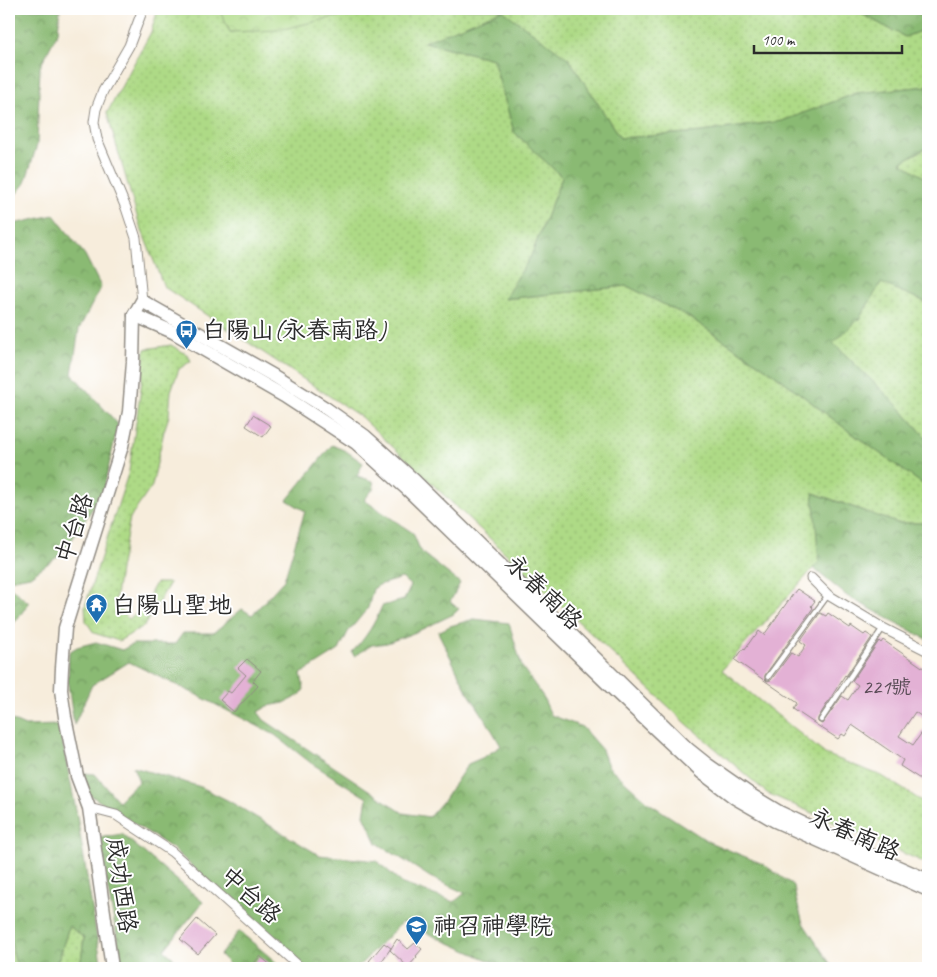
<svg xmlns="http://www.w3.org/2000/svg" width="937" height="977" font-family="Caveat,'LXGW WenKai TC',sans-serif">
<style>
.grass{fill:url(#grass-dots);stroke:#6c8258}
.forest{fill:url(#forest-crowns);stroke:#5a724f}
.park{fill:url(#park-crowns);stroke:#6c8258}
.building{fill:#e3b1d5}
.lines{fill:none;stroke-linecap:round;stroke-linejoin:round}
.lane-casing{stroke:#918c84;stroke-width:7}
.street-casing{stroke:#918c84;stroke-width:11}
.secondary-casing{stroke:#918c84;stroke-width:15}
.lane{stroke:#fff;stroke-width:4.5}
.street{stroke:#fff;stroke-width:9}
.secondary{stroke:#fff;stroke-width:12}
.labels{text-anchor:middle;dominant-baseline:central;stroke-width:4;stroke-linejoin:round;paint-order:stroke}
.number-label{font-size:21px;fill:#594c56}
.poi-label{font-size:24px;fill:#2b2b2b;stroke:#fff;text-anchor:start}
.street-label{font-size:24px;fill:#2b2b2b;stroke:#fff}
</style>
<defs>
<pattern id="grass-dots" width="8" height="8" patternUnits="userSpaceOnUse" patternTransform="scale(1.25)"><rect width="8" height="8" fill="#aeda86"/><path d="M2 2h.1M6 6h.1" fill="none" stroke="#96bb74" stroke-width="1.8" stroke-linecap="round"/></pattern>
<pattern id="forest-crowns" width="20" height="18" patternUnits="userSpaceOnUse" patternTransform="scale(1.25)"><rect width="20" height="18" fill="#8aba73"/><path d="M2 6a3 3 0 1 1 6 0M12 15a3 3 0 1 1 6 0" fill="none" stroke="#71975f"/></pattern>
<pattern id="park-crowns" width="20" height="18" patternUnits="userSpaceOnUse" patternTransform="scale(1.25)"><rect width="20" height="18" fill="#aeda86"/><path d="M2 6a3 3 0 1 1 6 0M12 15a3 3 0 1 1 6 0" fill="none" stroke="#96bb74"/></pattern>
</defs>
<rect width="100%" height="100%" fill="#fff"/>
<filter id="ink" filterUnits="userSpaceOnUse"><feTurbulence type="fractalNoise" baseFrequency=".02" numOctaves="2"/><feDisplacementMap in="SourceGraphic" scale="10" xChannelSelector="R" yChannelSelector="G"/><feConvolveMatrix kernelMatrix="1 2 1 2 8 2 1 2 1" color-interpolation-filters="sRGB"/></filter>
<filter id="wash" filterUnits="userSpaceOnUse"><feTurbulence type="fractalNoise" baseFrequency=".0096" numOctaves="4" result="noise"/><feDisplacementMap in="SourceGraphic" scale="20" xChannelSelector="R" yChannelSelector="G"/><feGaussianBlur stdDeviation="1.12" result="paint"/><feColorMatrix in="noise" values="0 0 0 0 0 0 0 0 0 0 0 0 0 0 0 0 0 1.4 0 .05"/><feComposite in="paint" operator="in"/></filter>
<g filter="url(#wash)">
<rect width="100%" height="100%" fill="#f7eddc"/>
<g class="grass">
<path d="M 158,9 L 219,9 L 230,32 L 339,16 L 347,9 L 852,9 L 905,37 L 928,28 L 928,86 L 857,93 L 782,121 L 702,132 L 620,138 L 569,59 L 425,42 L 493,59 L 514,132 L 562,177 L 531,256 L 505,299 L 627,286 L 689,317 L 777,376 L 846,429 L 928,488 L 928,523 L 897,523 L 814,493 L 819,562 L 722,670 L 825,754 L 882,776 L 928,805 L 928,864 L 767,793 L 687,724 L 361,417 L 164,287 L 139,223 L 107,113 L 151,32 Z"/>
<path d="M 928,147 L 928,180 L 901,162 Z"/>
<path d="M 881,282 L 928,303 L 928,440 L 900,408 L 833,343 L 859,319 Z"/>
<path d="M 171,345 L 188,355 L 191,361 L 179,369 L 171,391 L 169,416 L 164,431 L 152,486 L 130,518 L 120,570 L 115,602 L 128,619 L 140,611 L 156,583 L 170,583 L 144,626 L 119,641 L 94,633 L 86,621 L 85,606 L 129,471 L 141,388 L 145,349 Z"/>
<path d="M 69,926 L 84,938 L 80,968 L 52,968 L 60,956 Z"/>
<path d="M 9,932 L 15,961 L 21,968 L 9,968 Z"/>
</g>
<g class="forest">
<path d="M 9,9 L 60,9 L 58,32 L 40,67 L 37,145 L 25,183 L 9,203 Z"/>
<path d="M 852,9 L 928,9 L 928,28 L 905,37 Z"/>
<path d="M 502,10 L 569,59 L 620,138 L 702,132 L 782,121 L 857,93 L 928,86 L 928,147 L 901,162 L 928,180 L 928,303 L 881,283 L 859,319 L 833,343 L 900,408 L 928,440 L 928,488 L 846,429 L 777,376 L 689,317 L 627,286 L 504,299 L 531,256 L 562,177 L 514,132 L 493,59 L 424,42 Z"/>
<path d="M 54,215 L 85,255 L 101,287 L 79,329 L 72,374 L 118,424 L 103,493 L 63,553 L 30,576 L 9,580 L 9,225 Z"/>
<path d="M 332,445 L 346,451 L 363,463 L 357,476 L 373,481 L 374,488 L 364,500 L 413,533 L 421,552 L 460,583 L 450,602 L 459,609 L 454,614 L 416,632 L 387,643 L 372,645 L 354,656 L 352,652 C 366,638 375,623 382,606 L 404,600 L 411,586 L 402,578 L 379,585 L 373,589 L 368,608 L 348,632 L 339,650 L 301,674 L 304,689 L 300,695 L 284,703 L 268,706 L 258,712 L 264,720 L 403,813 L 429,817 L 443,801 L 468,764 L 484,757 L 501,746 L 486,720 L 467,691 L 438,632 L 450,626 L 474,619 L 509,623 L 522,667 L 542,695 L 551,715 L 582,727 L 602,750 L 608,766 L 649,803 L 709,842 L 763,864 L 794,886 L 796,899 L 803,923 L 833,968 L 506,968 L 402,922 L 357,968 L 304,968 L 172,848 L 90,795 L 83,773 L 95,774 L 119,802 L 124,795 L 139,781 L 133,767 L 201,787 L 229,801 L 319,855 L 377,861 L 403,884 L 454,902 L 465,893 L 430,877 L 377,843 L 364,815 L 367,798 L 311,763 L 275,735 L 195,694 L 129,662 L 92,685 L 74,725 L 68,684 L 69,652 L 77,647 L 96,642 L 122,650 L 133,644 L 175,644 L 183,633 L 213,633 L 242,609 L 252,615 L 284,580 L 305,511 L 287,500 Z"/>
<path d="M 813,493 L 897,523 L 928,523 L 928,640 L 847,596 L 813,568 L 819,562 Z"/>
<path d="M 9,586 L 29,603 L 9,630 Z"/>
<path d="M 9,719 L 25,726 L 59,725 L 76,810 L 102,968 L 80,968 L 84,938 L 69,926 L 60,956 L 52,968 L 21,968 L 15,961 L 9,932 Z"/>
<path d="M 122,834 L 203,902 L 164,950 L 185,968 L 123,968 L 98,838 Z"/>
<path d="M 239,931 L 283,968 L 233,968 L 220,955 Z"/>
</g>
<path class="park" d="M 219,9 L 347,9 L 339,16 L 279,30 L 230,32 Z"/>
<g id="blocks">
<g class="building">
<path d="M 253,415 L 271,426 L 263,437 L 246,426 Z"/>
<path d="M 797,589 L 815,601 L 811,606 L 813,608 L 765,675 L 765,679 L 767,681 L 771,680 L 791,653 L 798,657 L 806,645 L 800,641 L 820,613 L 826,616 L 828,613 L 850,628 L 851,626 L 864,635 L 866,633 L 872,637 L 846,676 L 845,675 L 818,718 L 818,722 L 822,724 L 842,696 L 848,700 L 858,685 L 852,681 L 879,641 L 881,643 L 883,640 L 928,671 L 928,721 L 915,712 L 899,736 L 913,745 L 928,724 L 928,784 L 900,766 L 903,760 L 852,725 L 845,736 L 842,734 L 838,739 L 793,709 L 797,703 L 735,660 L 744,648 L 745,649 L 754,636 L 755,637 L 759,631 L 764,635 L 793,594 Z"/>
<path d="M 247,659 L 261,671 L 253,681 L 258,686 L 234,712 L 220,700 L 228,691 L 231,693 L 246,675 L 238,668 Z"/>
<path d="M 197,919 L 215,935 L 198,954 L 180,939 Z"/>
<path d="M 397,939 L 408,949 L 415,943 L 422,949 L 416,956 L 417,957 L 408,967 L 390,950 Z"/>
<path d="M 384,943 L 391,948 L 377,968 L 369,961 Z"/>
<path d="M 260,956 L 274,968 L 260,968 L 254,963 Z"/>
</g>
</g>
</g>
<g filter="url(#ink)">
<use href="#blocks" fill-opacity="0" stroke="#918c84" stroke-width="1"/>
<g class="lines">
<defs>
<g id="lane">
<path d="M 768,677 L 828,595"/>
<path d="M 821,720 L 883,628"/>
</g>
<g id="street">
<path d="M 142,301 L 136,238 L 126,208 L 97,139 L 94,122 L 96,109 L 103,91 L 129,46 L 143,9"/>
<path d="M 811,578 L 828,595 L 883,628 L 928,651"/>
<path d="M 89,808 L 116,815 L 172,852 L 301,968"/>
</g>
<g id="secondary">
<path d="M 134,315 L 173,332 L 284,396 L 356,443 L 408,490 L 615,691 L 701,772 L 735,798 L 775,821 L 928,890"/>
<path d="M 112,968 L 89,808 L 77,776 L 65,717 L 61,690 L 62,668 L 65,628 L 122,446 L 129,412 L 133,362 L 134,315 L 142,301 L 274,376 L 324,407 L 365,436 L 415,481 L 688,749 L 708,765 L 751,795 L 779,812 L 853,847 L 928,880"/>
</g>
</defs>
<use href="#lane" class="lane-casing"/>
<use href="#street" class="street-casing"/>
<use href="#secondary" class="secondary-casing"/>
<use href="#lane" class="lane"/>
<use href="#street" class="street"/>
<use href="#secondary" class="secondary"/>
</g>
</g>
<defs>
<symbol id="bus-pin" viewBox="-11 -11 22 30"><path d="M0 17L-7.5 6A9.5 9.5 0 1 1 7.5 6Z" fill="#1f6fb2" stroke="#fff"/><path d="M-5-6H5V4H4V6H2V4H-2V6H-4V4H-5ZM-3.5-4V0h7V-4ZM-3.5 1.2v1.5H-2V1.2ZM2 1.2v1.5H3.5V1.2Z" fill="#fff"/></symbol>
<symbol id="temple-pin" viewBox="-11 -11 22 30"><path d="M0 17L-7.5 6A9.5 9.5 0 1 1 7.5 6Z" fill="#1f6fb2" stroke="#fff"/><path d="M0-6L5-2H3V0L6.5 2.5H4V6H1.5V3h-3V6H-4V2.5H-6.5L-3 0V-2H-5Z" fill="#fff"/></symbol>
<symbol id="university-pin" viewBox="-11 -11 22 30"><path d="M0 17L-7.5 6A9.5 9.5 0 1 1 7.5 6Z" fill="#1f6fb2" stroke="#fff"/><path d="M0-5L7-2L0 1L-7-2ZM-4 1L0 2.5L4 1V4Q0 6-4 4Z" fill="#fff"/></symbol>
</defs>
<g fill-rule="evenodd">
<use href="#bus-pin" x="174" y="318" width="25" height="34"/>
<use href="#temple-pin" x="84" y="592" width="25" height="34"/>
<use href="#university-pin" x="404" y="914" width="25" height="34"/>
</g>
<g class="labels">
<g class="number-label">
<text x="887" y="687">221號</text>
</g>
<g class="poi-label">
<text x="202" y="330">白陽山(永春南路)</text>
<text x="112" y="605">白陽山聖地</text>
<text x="433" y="926">神召神學院</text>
</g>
<g class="street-label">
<text transform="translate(74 528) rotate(-72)">中台路</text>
<text transform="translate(544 592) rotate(44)">永春南路</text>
<text transform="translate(855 834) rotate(24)">永春南路</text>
<text transform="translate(122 885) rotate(82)">成功西路</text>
<text transform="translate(251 895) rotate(42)">中台路</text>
</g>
</g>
<rect width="937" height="977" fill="none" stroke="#fff" stroke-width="30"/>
<path d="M754 45v8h148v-8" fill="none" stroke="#2b2b2b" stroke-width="2.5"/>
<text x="762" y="45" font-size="15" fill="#2b2b2b" stroke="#ffffff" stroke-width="4" paint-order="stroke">100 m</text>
</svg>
